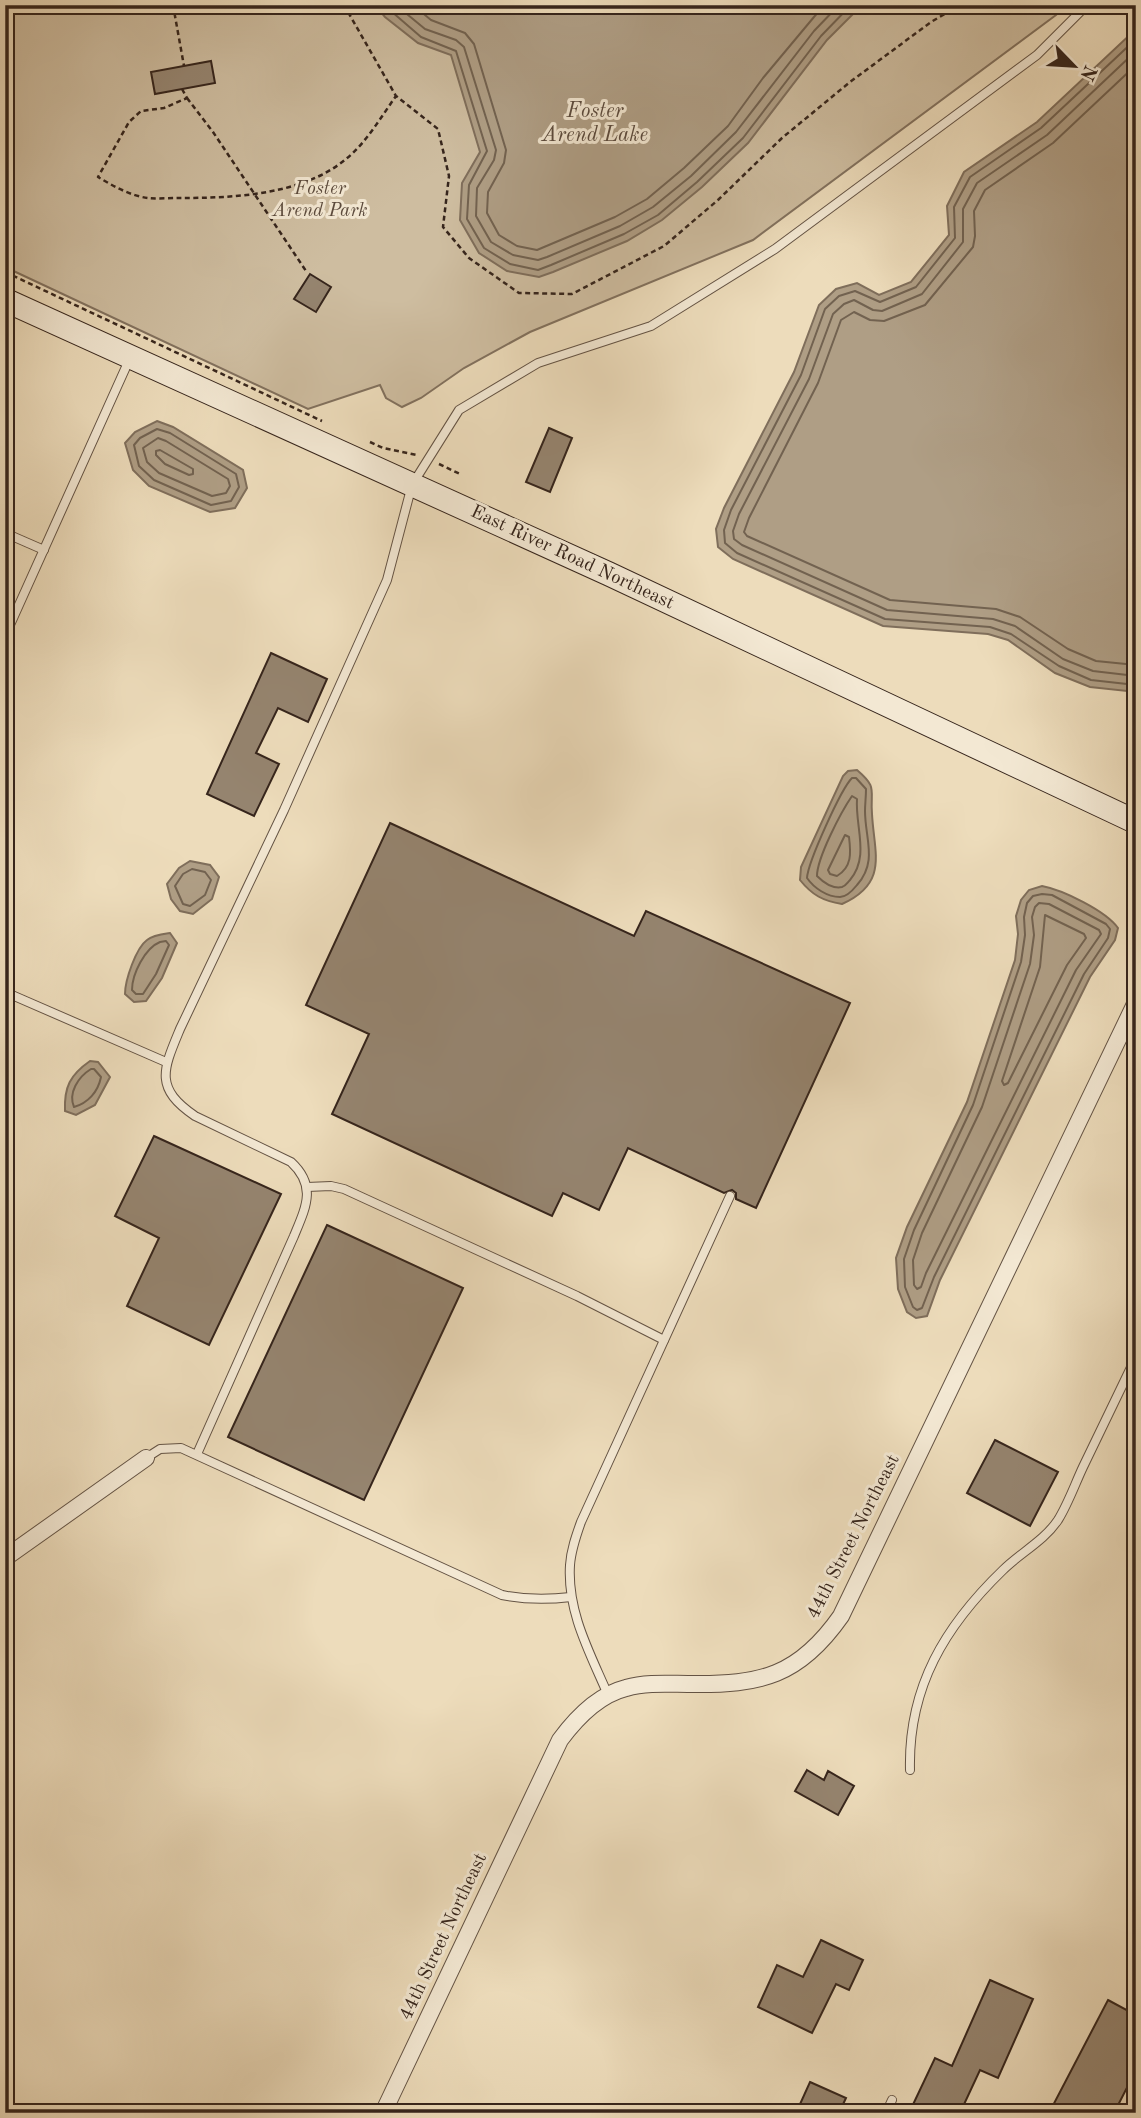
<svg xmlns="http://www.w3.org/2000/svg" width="1141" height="2118" font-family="'Old Standard TT',serif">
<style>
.green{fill:#cebda0;stroke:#82715e;stroke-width:2}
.water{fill:#af9e85;stroke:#7f6e5b;stroke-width:2}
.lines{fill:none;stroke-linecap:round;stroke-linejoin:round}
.shore{stroke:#726250;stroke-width:2}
.building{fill:#95846f;stroke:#36251c;stroke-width:2}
.lane-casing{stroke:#645344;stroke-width:10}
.street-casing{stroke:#645344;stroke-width:18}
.secondary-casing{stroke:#36251c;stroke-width:25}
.path{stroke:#36251c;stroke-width:2.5;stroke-dasharray:5 3.5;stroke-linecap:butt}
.lane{stroke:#f3e8d3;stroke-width:8}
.street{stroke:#f3e8d3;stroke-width:16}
.secondary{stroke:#f3e8d3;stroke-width:23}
.labels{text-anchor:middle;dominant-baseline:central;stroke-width:6;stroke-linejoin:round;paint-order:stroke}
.park-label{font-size:19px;font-style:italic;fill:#5c4b3d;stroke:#f3e8d3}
.street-label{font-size:19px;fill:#36251c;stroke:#f3e8d3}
.water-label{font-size:21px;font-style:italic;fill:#5a493c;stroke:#f3e8d3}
</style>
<rect width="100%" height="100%" fill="#eddcbb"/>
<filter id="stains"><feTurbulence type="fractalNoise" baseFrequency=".00286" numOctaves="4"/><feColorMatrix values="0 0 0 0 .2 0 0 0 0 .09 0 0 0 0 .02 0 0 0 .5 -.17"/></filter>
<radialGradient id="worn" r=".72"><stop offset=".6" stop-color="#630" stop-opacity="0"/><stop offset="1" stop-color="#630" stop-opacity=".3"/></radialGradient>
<path class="green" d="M 5,5 L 1066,5 L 1056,15 L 753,240 L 530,332 L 464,368 L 421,398 L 402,407 L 386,398 L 380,385 L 308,409 L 5,267 Z"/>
<g class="water">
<path d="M 375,5 L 862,5 L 827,40 L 748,143 L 702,187 L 662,220 L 627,241 L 553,272 L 539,277 L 507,271 L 479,253 L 460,220 L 462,183 L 480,152 L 451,55 L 418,43 L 385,17 Z"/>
<path d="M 1136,29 L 1136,692 L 1090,687 L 1055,673 L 1008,640 L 988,634 L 883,626 L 733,559 L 718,547 L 716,529 L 724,508 L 794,372 L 819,305 L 836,289 L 857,283 L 879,295 L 911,282 L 949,235 L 947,206 L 964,172 L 1037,122 Z"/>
<path d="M 157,421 L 173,427 L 243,470 L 247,488 L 235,508 L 210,512 L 149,486 L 133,470 L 125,443 L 135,432 Z"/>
<path d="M 857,770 C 878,788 870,789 872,814 C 874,853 889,883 842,904 C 823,901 812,895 800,880 L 801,867 L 843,776 L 848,771 Z"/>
<path d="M 190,861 L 210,865 L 219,877 L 212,899 L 193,914 L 180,911 L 171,899 L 167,884 L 179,868 Z"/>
<path d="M 1042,886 C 1063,890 1106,911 1118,928 L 1115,940 L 1090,977 L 940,1280 L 927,1316 L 916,1318 L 907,1312 L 898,1289 L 896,1258 L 907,1227 L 967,1102 L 1015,960 L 1018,934 L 1016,916 L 1021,900 L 1029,890 Z"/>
<path d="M 170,933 L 177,943 L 162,978 L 146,1001 L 134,1002 L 125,994 C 125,980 136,948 147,940 C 153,935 163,934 170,933 Z"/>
<path d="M 90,1061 L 98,1062 L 110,1077 L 95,1105 L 76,1115 L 65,1111 C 64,1087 70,1075 90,1061 Z"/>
</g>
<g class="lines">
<g class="shore">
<path d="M 384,5 L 421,37 L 456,51 L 487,151 L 469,185 L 467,219 L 484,248 L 510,264 L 538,270 L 551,265 L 624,234 L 658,215 L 697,182 L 743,138 L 821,36 L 851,5"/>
<path d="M 396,5 L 425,29 L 456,40 L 464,47 L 496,150 L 494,160 L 477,188 L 476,216 L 491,242 L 513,255 L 538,260 L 547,257 L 620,226 L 653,207 L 691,176 L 736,132 L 814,31 L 839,5"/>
<path d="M 413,5 L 431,20 L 465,33 L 474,44 L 506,150 L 504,163 L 488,192 L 487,213 L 499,235 L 517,246 L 537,250 L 615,217 L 647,199 L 684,168 L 728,126 L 763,78 L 824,5"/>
<path d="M 1136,39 L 1041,128 L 970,177 L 954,207 L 955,238 L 916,287 L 880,302 L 855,291 L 839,296 L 825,309 L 801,375 L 731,510 L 724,530 L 725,543 L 737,553 L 885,619 L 990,627 L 1011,634 L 1059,666 L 1091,680 L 1136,685"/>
<path d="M 1136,51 L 1047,135 L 977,183 L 963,209 L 963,242 L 922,294 L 882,311 L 873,310 L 854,300 L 844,304 L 833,314 L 809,379 L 739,514 L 733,531 L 734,539 L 742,545 L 887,610 L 993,619 L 1015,626 L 1063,659 L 1093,671 L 1136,676"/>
<path d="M 1136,65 L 1053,143 L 985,190 L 974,211 L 975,236 L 973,247 L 925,305 L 884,321 L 870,320 L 854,312 L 841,320 L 818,383 L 749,518 L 744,532 L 747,536 L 890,600 L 996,609 L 1020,617 L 1068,649 L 1096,661 L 1136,665"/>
<path d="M 157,429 L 170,433 L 236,474 L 239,487 L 231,501 L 211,505 L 154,480 L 139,466 L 134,445 L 140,438 Z"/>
<path d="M 158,438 L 166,441 L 228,479 L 230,486 L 226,493 L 212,496 L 159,473 L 147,462 L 143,448 Z"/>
<path d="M 160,450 L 193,469 L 193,474 L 189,475 L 165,464 L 156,455 L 156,451 Z"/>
<path d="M 852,778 L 856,778 L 866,789 C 866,797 865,804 865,811 C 865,839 878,861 857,885 C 853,890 847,897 840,897 C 827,897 814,888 807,878 C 808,862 841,789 852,778 Z"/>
<path d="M 852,796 L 857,799 C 855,827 870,856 850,880 C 847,883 846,886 842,887 C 833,889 823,882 817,876 C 817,858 841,812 852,796 Z"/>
<path d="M 845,835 L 849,837 C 851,853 852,867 837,876 L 830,874 L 828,870 Z"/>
<path d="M 192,869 L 205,872 L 211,880 L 205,895 L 190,906 L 183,904 L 175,886 L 183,874 Z"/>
<path d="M 1042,894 L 1052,895 L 1106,924 L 1110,929 L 1108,938 L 1084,974 L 934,1277 L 922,1308 L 917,1310 L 913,1307 L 905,1287 L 904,1259 L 914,1230 L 973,1105 L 1021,962 L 1025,935 L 1024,917 L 1027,903 L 1033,896 Z"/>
<path d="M 1039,903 L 1049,904 L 1099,930 L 1101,934 L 1076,970 L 926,1273 L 921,1287 L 917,1289 L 914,1285 L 913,1260 L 922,1233 L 982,1107 L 1030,964 L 1034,935 L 1032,917 L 1035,907 Z"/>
<path d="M 1045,915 L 1084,934 L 1086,938 L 1067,965 L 1008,1083 L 1004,1085 L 1002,1081 L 1040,967 Z"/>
<path d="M 160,942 L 166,941 L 169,945 L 156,974 L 143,994 L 136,994 L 132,990 C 132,974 145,948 160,942 Z"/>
<path d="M 91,1069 L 94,1069 L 101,1077 C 98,1092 88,1103 74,1107 C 68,1093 78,1077 91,1069 Z"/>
</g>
</g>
<g class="building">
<path d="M 211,61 L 215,83 L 155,94 L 151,72 Z"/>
<path d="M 310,274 L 331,287 L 316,312 L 294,299 Z"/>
<path d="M 549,428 L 572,438 L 550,492 L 526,482 Z"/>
<path d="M 271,653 L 327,679 L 308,722 L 278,708 L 256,753 L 279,764 L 254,816 L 207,794 Z"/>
<path d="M 390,823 L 634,936 L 646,911 L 850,1003 L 756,1208 L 736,1199 L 736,1193 L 732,1190 L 724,1193 L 628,1148 L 599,1210 L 563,1193 L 552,1216 L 332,1114 L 369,1034 L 306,1005 Z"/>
<path d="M 154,1136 L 281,1194 L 209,1345 L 127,1306 L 159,1238 L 115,1216 Z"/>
<path d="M 327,1225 L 463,1288 L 364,1500 L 228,1437 Z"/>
<path d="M 995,1440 L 1058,1472 L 1030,1526 L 967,1493 Z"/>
<path d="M 807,1770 L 824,1780 L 828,1771 L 854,1786 L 838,1815 L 795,1791 Z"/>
<path d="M 821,1940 L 863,1960 L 849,1990 L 836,1984 L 812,2033 L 758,2007 L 777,1965 L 803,1977 Z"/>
<path d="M 990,1980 L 1033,1999 L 998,2078 L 980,2070 L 960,2113 L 909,2113 L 935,2058 L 952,2066 Z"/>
<path d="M 1108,2000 L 1136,2015 L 1136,2070 L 1114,2113 L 1049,2113 Z"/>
<path d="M 810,2082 L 846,2098 L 839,2113 L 796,2113 Z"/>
</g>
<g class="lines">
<defs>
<g id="lane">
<path d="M 5,533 L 44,550"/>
<path d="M 5,636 L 130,358"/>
<path d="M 5,992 L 166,1062"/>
<path d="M 307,1187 L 331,1186 L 344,1189 L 577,1296 L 664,1340"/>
<path d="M 197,1454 L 294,1236 C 306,1207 317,1186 291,1162 L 195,1116 C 154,1088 163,1070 180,1029 L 284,810 L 387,580 L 412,485 L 459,410 L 538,363 L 651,326 L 775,249 L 1037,55 L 1087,5"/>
<path d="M 146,1458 L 160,1449 L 181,1448 L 502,1595 C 526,1600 546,1600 571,1597"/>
<path d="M 608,1695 C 590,1653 567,1612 570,1565 C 571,1550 576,1536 581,1522 L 730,1196"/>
<path d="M 910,1770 C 908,1687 945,1626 1003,1570 C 1020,1553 1044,1541 1058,1520 C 1068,1504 1075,1484 1083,1467 C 1101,1430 1118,1394 1136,1357"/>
<path d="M 886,2113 L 892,2100"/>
</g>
<g id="street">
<path d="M 5,1558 L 146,1458"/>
<path d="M 383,2113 L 560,1740 C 577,1717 598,1695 626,1688 C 647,1682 669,1684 690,1684 C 761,1685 799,1676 841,1616 L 1136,1002"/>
</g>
<path id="secondary" d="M 5,300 L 609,574 L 1136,822"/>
</defs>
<use href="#lane" class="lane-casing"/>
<use href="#street" class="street-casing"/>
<use href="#secondary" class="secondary-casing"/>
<g class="path">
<path d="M 173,5 L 184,66"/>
<path d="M 344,5 L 396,96 L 438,129 L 449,176 L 443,227 L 469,258 L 519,293 L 572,294 L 664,246 L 718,200 L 782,138 L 850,82 L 931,22 L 960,5"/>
<path d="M 182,89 L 187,98 L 164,108 L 141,111 L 129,122 L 98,177 C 113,186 131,196 148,198 C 158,199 170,198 180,198 C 234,198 303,195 346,159 C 366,143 381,117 396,96"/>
<path d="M 187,98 L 213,132 L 306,271"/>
<path d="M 5,272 L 322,421"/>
<path d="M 370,442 L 383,448 L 417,455"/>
<path d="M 439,464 L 462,475"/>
</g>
<use href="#lane" class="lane"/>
<use href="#street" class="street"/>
<use href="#secondary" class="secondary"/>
</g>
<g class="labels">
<g class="park-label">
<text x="320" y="189">Foster<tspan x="320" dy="22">Arend Park</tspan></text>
</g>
<g class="street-label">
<text transform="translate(572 558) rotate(25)">East River Road Northeast</text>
<text transform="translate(854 1537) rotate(-63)">44th Street Northeast</text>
<text transform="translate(444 1937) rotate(-65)">44th Street Northeast</text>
</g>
<g class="water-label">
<text x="595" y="111">Foster<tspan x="595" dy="24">Arend Lake</tspan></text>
</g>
</g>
<rect width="1141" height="2118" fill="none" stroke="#eddcbb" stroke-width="28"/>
<rect x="7" y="7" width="1127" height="2104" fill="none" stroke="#36251c" stroke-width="3.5"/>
<rect x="14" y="14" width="1113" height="2090" fill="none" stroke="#36251c" stroke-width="2"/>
<g transform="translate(1074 66) rotate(115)" stroke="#f3e8d3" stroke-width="5" paint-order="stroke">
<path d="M0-5L12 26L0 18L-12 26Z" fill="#36251c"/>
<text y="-10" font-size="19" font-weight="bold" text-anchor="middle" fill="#36251c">N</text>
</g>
<rect width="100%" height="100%" filter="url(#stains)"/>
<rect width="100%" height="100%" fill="url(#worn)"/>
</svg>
